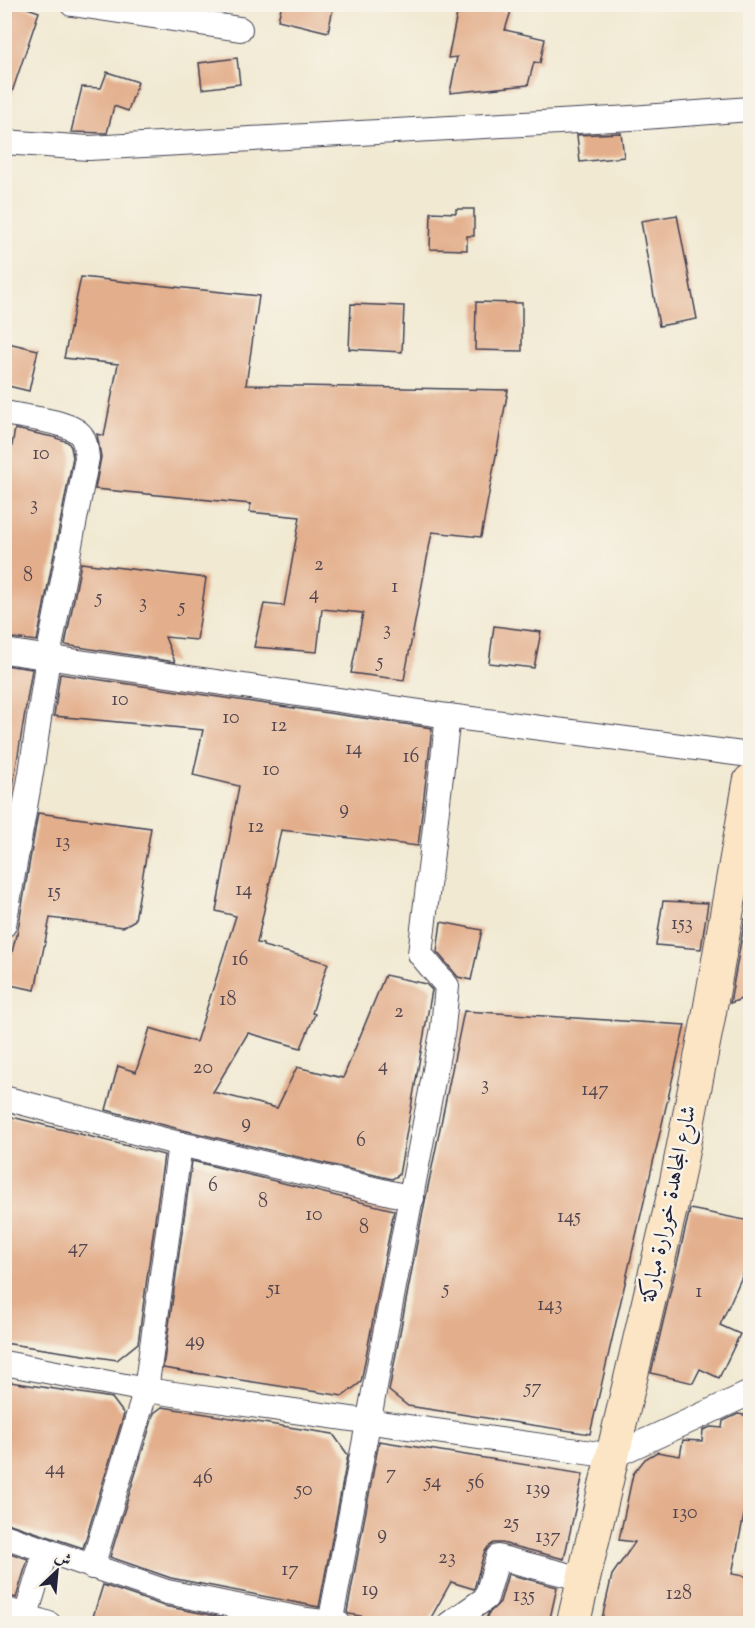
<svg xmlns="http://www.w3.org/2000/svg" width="755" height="1628" font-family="'Sorts Mill Goudy',Amiri,serif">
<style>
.building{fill:#e3ae8b}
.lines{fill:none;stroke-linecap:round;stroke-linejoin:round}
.street-casing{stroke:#414052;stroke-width:26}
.secondary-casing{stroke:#414052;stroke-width:35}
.street{stroke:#fff;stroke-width:24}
.secondary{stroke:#fce5c4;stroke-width:33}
.labels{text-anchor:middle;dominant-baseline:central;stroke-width:5;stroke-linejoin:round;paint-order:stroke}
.number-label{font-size:20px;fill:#52454f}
.street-label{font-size:22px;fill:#22223b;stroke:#f7f3e8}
</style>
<rect width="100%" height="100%" fill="#f7f3e8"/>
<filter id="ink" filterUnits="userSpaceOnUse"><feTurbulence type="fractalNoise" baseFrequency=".0167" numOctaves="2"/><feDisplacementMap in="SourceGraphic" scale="12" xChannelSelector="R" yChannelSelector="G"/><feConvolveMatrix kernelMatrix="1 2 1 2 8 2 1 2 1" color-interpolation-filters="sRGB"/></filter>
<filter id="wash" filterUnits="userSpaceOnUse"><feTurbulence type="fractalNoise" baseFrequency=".008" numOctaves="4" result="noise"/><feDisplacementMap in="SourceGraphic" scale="24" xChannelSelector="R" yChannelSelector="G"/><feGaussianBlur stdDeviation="1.35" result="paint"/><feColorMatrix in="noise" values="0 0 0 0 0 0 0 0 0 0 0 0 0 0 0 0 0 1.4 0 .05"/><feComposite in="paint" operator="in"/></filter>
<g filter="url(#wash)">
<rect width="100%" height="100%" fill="#f1e9d2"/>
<g id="blocks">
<g class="building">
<path d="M 4,4 L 16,4 L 39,12 L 8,104 L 4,104 Z"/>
<path d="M 282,4 L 334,4 L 328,32 L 278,20 Z"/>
<path d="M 459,4 L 499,4 L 498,10 L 511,11 L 505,30 L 545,39 L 540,63 L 534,62 L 528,85 L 450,93 L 457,57 L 448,58 Z"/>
<path d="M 237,58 L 240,84 L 202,89 L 199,63 Z"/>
<path d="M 107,72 L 138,82 L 128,111 L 114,106 L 107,133 L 71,132 L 82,87 L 101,88 Z"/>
<path d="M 621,133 L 624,157 L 580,162 L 577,135 Z"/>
<path d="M 456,209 L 474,209 L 474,236 L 467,236 L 467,250 L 430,249 L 431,212 L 456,213 Z"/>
<path d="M 677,215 L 697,319 L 659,326 L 641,221 Z"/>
<path d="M 81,277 L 259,296 L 246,385 L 508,390 L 481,537 L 432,532 L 404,680 L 351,673 L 363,613 L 322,609 L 317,652 L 254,647 L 264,604 L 284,606 L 300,517 L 249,512 L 251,504 L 95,489 L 101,457 L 97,434 L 104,436 L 118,364 L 64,358 Z"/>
<path d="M 476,302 L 522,303 L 522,351 L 475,350 Z"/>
<path d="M 351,304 L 404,306 L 402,352 L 349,349 Z"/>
<path d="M 4,342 L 38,350 L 29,391 L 4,385 Z"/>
<path d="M 15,429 L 53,437 L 68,442 L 71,447 L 73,457 L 37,641 L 4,637 L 4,477 L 6,478 Z"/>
<path d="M 81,563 L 206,578 L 197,640 L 165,637 L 175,662 L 65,645 Z"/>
<path d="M 494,626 L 541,632 L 534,668 L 489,663 Z"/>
<path d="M 4,665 L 32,669 L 4,841 Z"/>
<path d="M 60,674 L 432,728 L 418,846 L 281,830 L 257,943 L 263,944 L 263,946 L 328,963 L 312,1013 L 315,1014 L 301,1048 L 248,1033 L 213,1092 L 277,1108 L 297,1067 L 343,1078 L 385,975 L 426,984 L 432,990 L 399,1175 L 392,1179 L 183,1130 L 106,1110 L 118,1066 L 136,1072 L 150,1028 L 196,1042 L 236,916 L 216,911 L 239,786 L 193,775 L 203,730 L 54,716 Z"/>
<path d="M 38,813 L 151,828 L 135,920 L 123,927 L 50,918 L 35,990 L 5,984 L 16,935 L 17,935 Z"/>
<path d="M 663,901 L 708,903 L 701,949 L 656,945 Z"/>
<path d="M 745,919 L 750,920 L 750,996 L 730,1003 Z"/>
<path d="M 441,922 L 482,930 L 471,980 L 458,977 L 437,952 Z"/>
<path d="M 464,1011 L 685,1025 L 590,1434 L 408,1406 L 389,1391 L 422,1216 Z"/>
<path d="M 4,1115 L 164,1155 L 138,1343 L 117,1360 L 4,1343 Z"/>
<path d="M 192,1161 L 394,1210 L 361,1382 L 343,1396 L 163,1368 Z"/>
<path d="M 690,1209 L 750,1221 L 750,1259 L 720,1325 L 740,1334 L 719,1378 L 700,1369 L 693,1383 L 651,1373 Z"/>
<path d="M 4,1381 L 112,1398 L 124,1414 L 83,1548 L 4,1522 Z"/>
<path d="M 162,1407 L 333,1434 L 348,1455 L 319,1607 L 171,1578 L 110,1557 L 154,1413 Z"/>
<path d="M 738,1414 L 750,1416 L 750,1485 L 732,1574 L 750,1577 L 750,1623 L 681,1623 L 652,1619 L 652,1623 L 601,1623 L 612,1575 L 635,1542 L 619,1540 L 633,1474 L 645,1459 L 657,1452 L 680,1456 L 683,1440 L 702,1441 L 703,1430 L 711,1427 L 722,1428 L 723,1421 Z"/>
<path d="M 379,1441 L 583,1474 L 564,1559 L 502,1543 L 494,1543 L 488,1547 L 484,1553 L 474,1589 L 451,1582 L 428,1623 L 401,1623 L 349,1614 L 347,1612 Z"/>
<path d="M 4,1551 L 28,1559 L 16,1598 L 4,1594 Z"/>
<path d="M 508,1574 L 557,1587 L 549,1623 L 485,1623 L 488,1614 L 500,1602 Z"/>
<path d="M 103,1585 L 164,1606 L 252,1623 L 91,1623 Z"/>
</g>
</g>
</g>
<g filter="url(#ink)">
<use href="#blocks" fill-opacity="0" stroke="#414052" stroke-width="1.5"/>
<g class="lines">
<defs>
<g id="street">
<path d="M 72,4 L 240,29"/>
<path d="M 4,142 L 89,148 L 631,118 L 750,109"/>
<path d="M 4,413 C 23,417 70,421 81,435 C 86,442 86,450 87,458 L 48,657 L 31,773 L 4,925"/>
<path d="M 4,651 L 448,716"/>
<path d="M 4,1098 L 180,1144 L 412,1198"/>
<path d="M 4,1363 L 146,1390 L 613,1456 L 750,1393"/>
<path d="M 4,1536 L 167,1592 L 307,1620 L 339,1624"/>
<path d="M 92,1567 L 146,1390 L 180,1144"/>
<path d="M 4,1609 L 49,1624"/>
<path d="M 26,1615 L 46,1550"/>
<path d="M 330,1624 L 443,1028 L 447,986 L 420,954 L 448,716 L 750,755"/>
<path d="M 449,1624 L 486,1598 L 498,1557 L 583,1579"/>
</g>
<path id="secondary" d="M 573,1624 L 675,1189 L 708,1020 L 750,781"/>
</defs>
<use href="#street" class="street-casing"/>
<use href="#secondary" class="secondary-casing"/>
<use href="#street" class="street"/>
<use href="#secondary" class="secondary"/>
</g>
</g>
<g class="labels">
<g class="number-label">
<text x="41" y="454">10</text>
<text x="34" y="505">3</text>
<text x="319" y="565">2</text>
<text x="28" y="576">8</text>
<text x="395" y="587">1</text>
<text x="314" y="594">4</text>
<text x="99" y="598">5</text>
<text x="143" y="603">3</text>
<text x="182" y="607">5</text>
<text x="387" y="630">3</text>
<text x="380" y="662">5</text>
<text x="120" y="700">10</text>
<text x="231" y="718">10</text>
<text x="279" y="726">12</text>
<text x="354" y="749">14</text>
<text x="411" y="757">16</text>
<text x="271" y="770">10</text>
<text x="344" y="809">9</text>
<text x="256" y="827">12</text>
<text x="63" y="842">13</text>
<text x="244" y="890">14</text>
<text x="54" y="892">15</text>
<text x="682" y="924">153</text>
<text x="240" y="960">16</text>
<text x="228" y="1000">18</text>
<text x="399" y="1012">2</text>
<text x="383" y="1066">4</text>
<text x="203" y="1068">20</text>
<text x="485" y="1085">3</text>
<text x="595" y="1090">147</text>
<text x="246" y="1123">9</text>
<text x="361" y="1141">6</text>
<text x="213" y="1186">6</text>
<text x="263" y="1202">8</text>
<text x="314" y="1215">10</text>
<text x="569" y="1217">145</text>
<text x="364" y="1228">8</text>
<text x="78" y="1248">47</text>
<text x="274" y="1289">51</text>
<text x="446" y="1289">5</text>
<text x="699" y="1292">1</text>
<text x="550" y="1305">143</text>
<text x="195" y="1341">49</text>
<text x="533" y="1388">57</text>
<text x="55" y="1469">44</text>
<text x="391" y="1474">7</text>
<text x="203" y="1478">46</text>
<text x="433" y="1482">54</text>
<text x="476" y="1483">56</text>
<text x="538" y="1489">139</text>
<text x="304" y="1490">50</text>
<text x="685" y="1513">130</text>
<text x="511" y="1523">25</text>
<text x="382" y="1534">9</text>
<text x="548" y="1537">137</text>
<text x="447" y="1558">23</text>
<text x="290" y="1570">17</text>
<text x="370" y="1590">19</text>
<text x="679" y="1594">128</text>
<text x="524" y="1596">135</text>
</g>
<g class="street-label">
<text transform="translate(670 1204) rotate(-78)">شارع المجاهدة خورارة مباركة</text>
</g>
</g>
<rect width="755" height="1628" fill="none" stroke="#f7f3e8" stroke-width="24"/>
<g transform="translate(57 1571) rotate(26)" stroke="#f7f3e8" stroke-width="4.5" paint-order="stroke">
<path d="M0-4.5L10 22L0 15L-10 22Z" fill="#22223b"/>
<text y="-9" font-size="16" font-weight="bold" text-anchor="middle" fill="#22223b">ش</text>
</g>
</svg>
